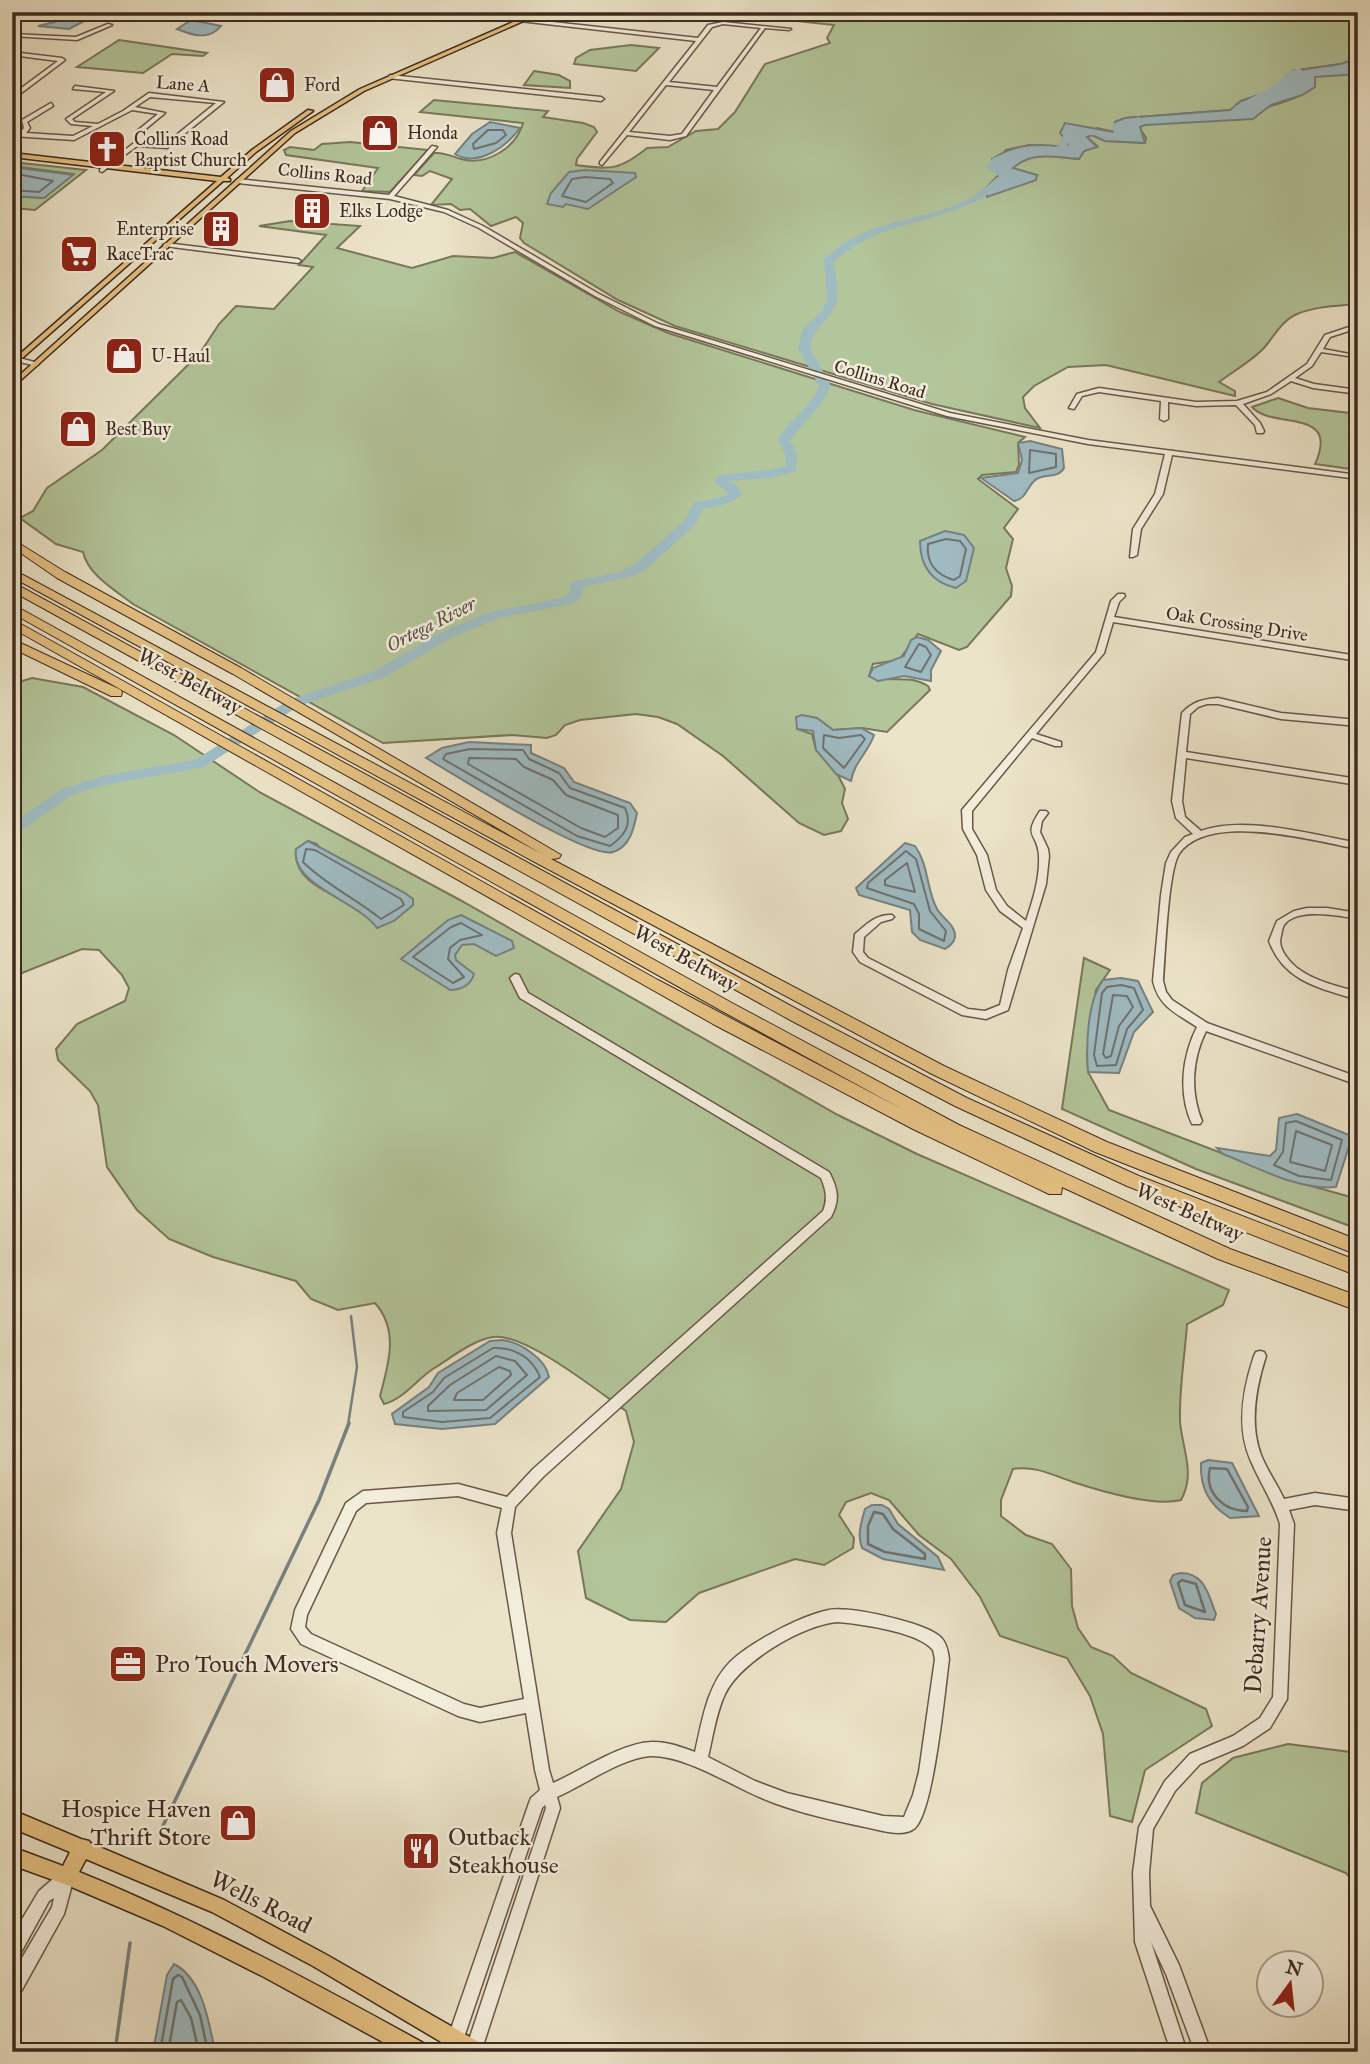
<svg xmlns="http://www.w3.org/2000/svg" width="1370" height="2064" font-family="'IM FELL Great Primer',serif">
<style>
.green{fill:#b3c59a;stroke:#78785c;stroke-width:2;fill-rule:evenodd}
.water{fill:#9fbbc2;stroke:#788180;stroke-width:2}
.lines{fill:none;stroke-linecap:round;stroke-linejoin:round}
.shore-far1{stroke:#6e7270;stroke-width:2}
.shore{stroke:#6e7270;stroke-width:2.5}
.stream-far1{stroke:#788180;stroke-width:2.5}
.stream{stroke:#788180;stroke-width:3.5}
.river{fill:#9fbbc2;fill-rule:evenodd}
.minor-casing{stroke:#695849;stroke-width:3}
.major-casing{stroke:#3d2a1e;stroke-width:3}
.highway-casing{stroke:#3d2a1e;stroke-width:2}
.minor{fill:#f3eddc;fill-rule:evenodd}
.major{fill:#e6c284;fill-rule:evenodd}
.highway{fill:#e6c284;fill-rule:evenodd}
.labels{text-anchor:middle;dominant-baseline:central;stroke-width:5;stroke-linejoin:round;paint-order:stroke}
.far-street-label{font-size:18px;fill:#3d2a1e;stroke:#f3eddc}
.far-poi-label{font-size:18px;fill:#3d2a1e;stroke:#f3eddc;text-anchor:start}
.far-water-label{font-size:19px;font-style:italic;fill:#564e47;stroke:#f3eddc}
.street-label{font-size:21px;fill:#3d2a1e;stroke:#f3eddc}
.near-street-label{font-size:24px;fill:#3d2a1e;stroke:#f3eddc}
.near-poi-label{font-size:24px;fill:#3d2a1e;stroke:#f3eddc;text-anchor:start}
</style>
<rect width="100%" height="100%" fill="#ece4c9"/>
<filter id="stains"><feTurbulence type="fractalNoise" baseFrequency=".00286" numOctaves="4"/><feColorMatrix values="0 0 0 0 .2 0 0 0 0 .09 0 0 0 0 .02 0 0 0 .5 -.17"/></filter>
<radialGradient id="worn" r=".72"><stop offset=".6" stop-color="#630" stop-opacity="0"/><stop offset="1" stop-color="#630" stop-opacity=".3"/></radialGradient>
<g class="green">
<path d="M 714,12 L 1358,12 L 1358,58 L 1341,64 L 1292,71 L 1277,89 L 1241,101 L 1231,110 L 1125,118 L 1115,122 L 1114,132 L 1097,128 L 1064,147 L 1029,145 L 1006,150 L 992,165 L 999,175 L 986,188 L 1036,175 L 1012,168 C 1035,150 1052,157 1079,159 L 1084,151 L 1097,146 L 1087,137 L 1092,135 L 1105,141 L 1145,143 L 1146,138 L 1139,127 L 1145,125 C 1195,117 1273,116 1315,87 L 1315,77 L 1323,74 L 1358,74 L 1358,304 C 1338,306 1316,306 1297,314 C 1281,321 1274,337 1263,349 C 1250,362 1234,371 1219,382 L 1235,391 L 1235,396 L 1106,365 L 1068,367 L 1034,386 L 1023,397 L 1025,408 L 1040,428 L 932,404 L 675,326 L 618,300 L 524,243 L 520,238 L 523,223 L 516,217 L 491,226 L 470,209 L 460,210 L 451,204 L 431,205 L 452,179 L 430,171 L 422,176 L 414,175 L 434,153 C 444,152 451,156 461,159 C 487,166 516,148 523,123 L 420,112 L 434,100 L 548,111 L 543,117 L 583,123 L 594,127 L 597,132 L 577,159 L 576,165 C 611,170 620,170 647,148 L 668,147 L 696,131 L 718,129 L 735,112 L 765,64 L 830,43 L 827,38 L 834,25 Z"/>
<path d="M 119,40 L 207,53 L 203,56 L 172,54 L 143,73 L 77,67 Z"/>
<path d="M 631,45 L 659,48 L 636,71 L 574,64 L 576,58 L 590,50 Z"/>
<path d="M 534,71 L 559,75 L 570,81 L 570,88 L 524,85 Z"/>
<path d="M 350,142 L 428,150 L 390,192 L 362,191 L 378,168 L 286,155 L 284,150 L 290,147 L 314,150 L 322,144 Z"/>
<path d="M 12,162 L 86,170 L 35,210 L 12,208 L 12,196 L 44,198 L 73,174 L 12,166 Z"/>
<path d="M 290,221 L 360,226 L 337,248 L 412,268 L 453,256 L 493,258 L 515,252 L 620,312 L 668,333 L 914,410 L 1025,437 L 1018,443 L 1019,465 L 1016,472 L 982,475 L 978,479 L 1018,509 L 1004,528 L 1013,539 L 1006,568 L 1012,586 L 1011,596 L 967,647 L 959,650 L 918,634 L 899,660 L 873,664 L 869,676 C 890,684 907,673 928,686 L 930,690 L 887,732 L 862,728 L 833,730 L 817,718 L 800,730 L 812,734 L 816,750 L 834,767 L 845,789 L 842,803 L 848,819 L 841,831 L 824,835 L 799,823 L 723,756 L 677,724 L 658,717 L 636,714 L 580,720 L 565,725 L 556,735 L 547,738 L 512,735 L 383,743 L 133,604 C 115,590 88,575 83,552 L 56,544 L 20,518 L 33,511 L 47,488 L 102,450 L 200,353 L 219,324 L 236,306 L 274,309 L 313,267 L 299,265 L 326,235 L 259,226 Z"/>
<path d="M 1278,398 L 1308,408 L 1358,414 L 1358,470 L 1315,464 C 1341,407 1272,430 1252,407 Z"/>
<path d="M 32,678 L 83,687 L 174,735 L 261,793 L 460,900 L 838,1115 L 917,1154 L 1229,1290 L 1223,1305 L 1187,1324 C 1185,1355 1179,1389 1180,1421 C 1182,1449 1196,1473 1181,1500 C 1154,1507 1104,1492 1076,1483 C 1054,1476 1036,1465 1013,1469 L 1001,1500 L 1001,1516 L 1026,1535 L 1052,1544 L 1071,1569 L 1072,1606 L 1078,1628 L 1091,1647 L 1113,1656 L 1131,1673 L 1206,1709 L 1212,1726 L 1145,1770 L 1132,1822 L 1110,1816 L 1103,1734 L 1090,1696 L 1067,1658 L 1000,1636 L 980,1597 L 951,1559 L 919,1535 L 889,1500 L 871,1493 L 846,1502 L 839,1515 L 854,1538 L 853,1548 L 824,1565 L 795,1559 L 699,1593 L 666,1622 L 630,1620 L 586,1598 L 578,1551 L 621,1489 L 634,1442 L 626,1411 C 599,1392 524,1332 493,1337 C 473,1340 452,1357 436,1367 C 417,1378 406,1398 384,1404 L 380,1396 C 389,1363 399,1330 375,1303 L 338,1310 L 311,1299 L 296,1281 L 213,1257 L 169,1239 L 137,1210 L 107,1167 L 98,1105 L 90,1091 L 58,1060 L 56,1049 L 77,1024 L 125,1001 L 129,988 L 122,975 L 99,950 L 82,949 L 12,977 L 12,684 ZM 308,841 L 317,844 L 379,928 C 374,924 371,917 365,912 C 342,896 291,885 296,849 Z"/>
<path d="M 1084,958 L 1110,970 L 1096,990 L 1087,1054 L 1088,1072 L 1109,1110 L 1297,1182 L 1358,1199 L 1358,1229 L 1196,1169 L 1062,1109 Z"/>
<path d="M 1288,1744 L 1358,1753 L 1358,1889 L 1346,1873 L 1196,1813 L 1202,1783 L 1233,1758 Z"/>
</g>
<g class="water">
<path d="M 63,12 L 92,17 L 69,29 L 38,26 L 55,22 L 56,16 Z"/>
<path d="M 191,20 L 221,26 C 209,41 192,35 177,29 Z"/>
<path d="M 1358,58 L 1358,74 L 1315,77 L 1315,87 L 1302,95 L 1271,105 L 1253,119 L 1145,125 L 1140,127 L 1145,143 L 1105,141 L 1092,135 L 1087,137 L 1097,147 L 1084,151 L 1079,159 C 1054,157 1032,151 1013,168 L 1037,175 L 1036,180 L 987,197 L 986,188 L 999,175 L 992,159 C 1015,144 1037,143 1064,147 L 1068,144 L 1060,133 L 1065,123 L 1114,132 L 1115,122 L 1125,118 L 1230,110 L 1241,101 L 1277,89 L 1292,71 L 1341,64 Z"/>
<path d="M 490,122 L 520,128 C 507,146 478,168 455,154 L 472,134 Z"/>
<path d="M 12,167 L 73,175 L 44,198 L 12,196 Z"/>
<path d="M 585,170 L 635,173 L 636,177 L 588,209 L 566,204 L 563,207 L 547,204 L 551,193 L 569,172 Z"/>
<path d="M 1030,441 L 1062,449 L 1064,468 C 1057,480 1043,472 1034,481 C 1026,489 1026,499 1014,501 L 981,478 L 1018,473 L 1022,460 L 1018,443 Z"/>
<path d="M 945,531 L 964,535 L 974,548 L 966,581 L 956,588 C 931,582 920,566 920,541 Z"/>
<path d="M 917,637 L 928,640 L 941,651 L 931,670 L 931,681 L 904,676 L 878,681 L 869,676 L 873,668 L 904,656 L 911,640 Z"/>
<path d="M 802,715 L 817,718 L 833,730 L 861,728 L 874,735 C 868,753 854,762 851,781 L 836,774 L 816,750 L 813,731 L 797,729 L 796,717 Z"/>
<path d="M 469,742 L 531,745 L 531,753 L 564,768 L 574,782 L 630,803 L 637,813 C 634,828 630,847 613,852 C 589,860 454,774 426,758 L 442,748 Z"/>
<path d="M 308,841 L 405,893 L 413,899 L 413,905 L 394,921 L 377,928 C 357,900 291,886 296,849 Z"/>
<path d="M 905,843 L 915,846 C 929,865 926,889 937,909 C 942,918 956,925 955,937 C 954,943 950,946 945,949 L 920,940 L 912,932 L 910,910 L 859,895 L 856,888 Z"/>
<path d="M 461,915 L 512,941 L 514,948 L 496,956 L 474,944 L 462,945 L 455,955 L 456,960 L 474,974 C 471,985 461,990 450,990 L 401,959 L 448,920 Z"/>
<path d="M 1121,978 L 1138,981 L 1153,1012 L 1134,1032 L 1119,1073 L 1088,1072 C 1086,1046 1087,1001 1103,980 Z"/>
<path d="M 1297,1114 L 1349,1135 L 1351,1140 L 1336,1187 C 1299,1191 1257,1167 1223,1154 L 1217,1148 L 1270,1156 L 1276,1150 L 1279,1118 Z"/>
<path d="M 502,1340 C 520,1342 546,1359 549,1377 L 495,1424 L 442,1429 L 395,1424 L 392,1414 L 429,1387 L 438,1373 L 490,1341 Z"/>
<path d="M 1208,1460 L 1232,1463 L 1259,1516 L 1230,1518 C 1208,1504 1200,1487 1201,1463 Z"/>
<path d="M 872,1505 L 882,1505 L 889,1509 L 898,1524 L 938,1557 L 944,1570 L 883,1559 L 862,1548 C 857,1535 861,1523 865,1509 Z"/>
<path d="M 1180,1573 C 1205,1573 1208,1594 1216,1614 L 1214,1620 L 1195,1618 L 1179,1608 L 1170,1581 L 1173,1575 Z"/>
<path d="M 174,1964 C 203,1979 209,2023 215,2052 L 153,2052 L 167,1975 Z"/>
</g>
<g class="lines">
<g class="shore-far1">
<path d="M 488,130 L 503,130 L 506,135 L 496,143 L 474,149 L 473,144 Z"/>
<path d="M 12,173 L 53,181 L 39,192 L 12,190"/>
<path d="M 585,177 L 610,179 L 613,183 L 586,202 L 562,196 L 572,179 Z"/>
<path d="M 1030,450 L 1056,454 L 1056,467 L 1029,473 Z"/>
<path d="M 946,539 L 960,541 L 966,549 L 960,576 L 954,580 C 936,575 926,563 928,544 Z"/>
<path d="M 919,644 L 926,647 L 931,655 L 921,672 L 905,667 Z"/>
<path d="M 824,735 L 839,738 L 861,735 L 865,739 L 844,768 L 823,748 Z"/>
<path d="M 470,749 L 523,750 L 529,759 L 559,773 L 570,788 L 625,808 C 633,825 624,836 610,846 L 577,836 L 443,759 L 446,754 Z"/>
<path d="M 469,758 L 516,759 L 524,767 L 553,780 L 566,795 L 618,815 L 618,828 L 605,837 L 581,828 L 468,764 Z"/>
<path d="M 306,849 L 315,850 L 401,899 L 404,905 L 381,919 C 355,898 326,885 303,862 Z"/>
<path d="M 906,851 L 916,859 L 930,911 L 946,931 L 944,941 L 919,929 L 919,914 L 914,904 L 867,888 L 868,883 Z"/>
<path d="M 907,863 L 915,892 L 885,885 L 885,880 Z"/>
<path d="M 461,923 L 482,935 L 460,940 L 450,948 L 448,959 L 464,977 L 453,983 L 413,957 L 451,927 Z"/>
<path d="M 1121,985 L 1134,988 L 1143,1010 L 1127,1029 L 1116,1065 L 1097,1066 L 1094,1055 L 1102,993 L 1107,987 Z"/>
<path d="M 1113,995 L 1127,996 L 1133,1007 L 1119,1026 L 1111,1056 L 1106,1058 L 1103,1054 Z"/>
<path d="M 1296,1121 L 1342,1140 L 1331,1180 L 1299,1176 L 1274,1165 L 1283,1152 L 1286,1123 Z"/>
<path d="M 1296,1131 L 1332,1145 L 1325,1171 L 1290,1162 Z"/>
<path d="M 493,1348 C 514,1347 532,1357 540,1377 L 490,1418 L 442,1422 L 403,1417 L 403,1412 L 433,1392 L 444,1378 Z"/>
<path d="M 496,1356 L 515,1361 L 527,1375 L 486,1410 L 428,1411 L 428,1406 L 450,1385 Z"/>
<path d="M 499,1367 L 510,1371 L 511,1375 L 483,1400 L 454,1400 L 457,1393 Z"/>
</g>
<g class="shore">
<path d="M 1210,1468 L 1227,1469 L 1248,1507 L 1247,1511 C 1223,1511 1204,1492 1210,1468 Z"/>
<path d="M 874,1512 L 883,1514 L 893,1529 L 925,1554 L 925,1559 L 885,1552 L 868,1544 L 868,1526 Z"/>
<path d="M 1182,1580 L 1196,1584 L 1205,1612 L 1185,1605 L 1178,1583 Z"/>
<path d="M 160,2052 L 173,1979 L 178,1975 L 182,1977 L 200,2015 L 208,2052"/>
<path d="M 168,2052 L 177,2002 L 181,2000 L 191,2018 L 199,2052"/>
</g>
<path class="stream-far1" d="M 348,1425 L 357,1367 L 351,1316"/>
<g class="stream">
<path d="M 159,1834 L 319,1500 L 349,1423"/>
<path d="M 115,2052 L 130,1943"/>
</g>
<g class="river">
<path d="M 1300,68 L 1303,73 L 1296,75 L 1281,89 L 1241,109 L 1234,107 L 1275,85 L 1290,71 Z"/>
<path d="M 1139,117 L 1142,122 L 1120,127 L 1123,138 L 1073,133 L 1065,150 L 1042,154 L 1037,151 L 1058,146 L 1067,128 L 1114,133 L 1112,124 Z"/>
<path d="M 1008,152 L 1016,154 L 996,166 L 1010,176 C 961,228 883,213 833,263 C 837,281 842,300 829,316 C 818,331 814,328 810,348 L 831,386 L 821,404 L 790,440 L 797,454 L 796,471 L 771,478 L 728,481 L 737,486 L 742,494 C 731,505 717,506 702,509 L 696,524 L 644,571 L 629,577 L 583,587 L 581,598 L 571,604 L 499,618 L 451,638 L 385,677 L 299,706 L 204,767 L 105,785 L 72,795 L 12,837 L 12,824 L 62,789 L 103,776 L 195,760 L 289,700 L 375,671 L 441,632 L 490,612 L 562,598 L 569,593 L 571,582 L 619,572 L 634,565 L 686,519 L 693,503 L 723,497 L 729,493 L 714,482 L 719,475 L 770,470 L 786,466 L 785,454 L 778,440 C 789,419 811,408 819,386 L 798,348 L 803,329 L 821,312 L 827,300 L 824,260 C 866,219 909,224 958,204 C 974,198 986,187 999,176 L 986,167 L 993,158 Z"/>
</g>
<defs>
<g id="minor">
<path d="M 36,12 L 55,12 L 12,17 L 12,15 Z"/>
<path d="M 124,12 L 130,12 L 125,15 L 123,14 Z"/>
<path d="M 432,12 L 515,16 L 517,17 L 516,18 L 698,38 L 708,25 L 723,22 L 791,29 L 789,30 L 765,28 L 686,136 L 670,140 L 627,135 L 602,165 L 600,164 L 600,162 L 696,41 L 511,20 L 509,18 ZM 723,24 L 761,28 L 717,87 L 669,82 L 712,27 ZM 666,85 L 714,90 L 682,134 L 670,136 L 629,132 Z"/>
<path d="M 108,24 L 112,25 L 77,40 L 12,36 L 12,34 L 76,37 Z"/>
<path d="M 12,52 L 62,58 L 65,60 L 12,100 L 12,95 L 58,61 L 12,55 Z"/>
<path d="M 390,75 L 601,97 L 604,99 L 601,101 L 388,78 Z"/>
<path d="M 75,86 L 114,91 L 72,119 L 75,122 L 98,124 L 123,111 L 149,93 L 224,102 L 167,148 L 137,146 L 102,172 L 100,171 L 100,169 L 138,140 L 137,131 L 158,114 L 132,110 L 74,140 L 12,136 L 12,132 L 20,133 L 24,128 L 22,120 L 51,103 L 53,106 L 27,122 L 30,128 L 26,133 L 73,136 L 93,126 L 71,124 L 66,119 L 106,92 L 73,89 ZM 150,97 L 216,103 L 164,145 L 141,143 L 144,140 L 142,132 L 165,113 L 135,107 Z"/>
<path d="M 432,146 L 437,147 L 394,196 L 448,210 L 483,226 L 599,294 L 659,324 L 950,413 L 1088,440 L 1358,475 L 1358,479 L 1172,455 L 1163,494 L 1141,529 L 1137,555 L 1133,557 L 1130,557 L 1133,529 L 1155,494 L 1165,454 L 1088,444 L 947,416 L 655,326 L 595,296 L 479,228 L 444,212 L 390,199 L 238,183 L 235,181 L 238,179 L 389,195 Z"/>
<path d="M 166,243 L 298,259 L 301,261 L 298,263 L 164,246 L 163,245 Z"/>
<path d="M 1358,324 L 1358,328 L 1330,337 L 1323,349 L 1355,355 L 1355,357 L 1321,352 L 1312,366 L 1295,378 L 1314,384 L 1358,390 L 1358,394 L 1313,388 L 1291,381 L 1271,394 L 1243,404 L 1260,423 L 1264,431 L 1263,433 L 1257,433 L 1255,425 L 1236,405 L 1196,406 L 1168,402 L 1168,419 L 1164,421 L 1160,419 L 1161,401 L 1099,392 L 1082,396 L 1074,409 L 1069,408 L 1077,394 L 1099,388 L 1196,402 L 1237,401 L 1267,392 L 1307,364 L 1325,335 Z"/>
<path d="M 12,356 L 38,363 L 39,364 L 36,366 L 12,360 Z"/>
<path d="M 1118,594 L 1124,594 L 1125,596 L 1119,602 L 1114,617 L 1358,656 L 1358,661 L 1113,622 L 1104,653 L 1036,734 L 1061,742 L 1061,746 L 1055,746 L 1032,738 L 972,811 L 972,829 L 987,855 L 996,890 L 1007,906 L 1026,921 C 1033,900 1040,878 1039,856 C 1038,832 1022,838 1040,811 L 1046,811 L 1048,813 L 1042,821 L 1040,832 L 1048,849 L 1049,856 L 1046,884 L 1008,1010 L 986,1019 L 962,1015 L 860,962 L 853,952 L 855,934 C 867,924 876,914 892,915 L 894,917 L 892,919 L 881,922 L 864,937 L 863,952 L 868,958 L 968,1009 L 985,1011 L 1000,1005 L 1008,970 L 1023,928 L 1000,911 L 986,890 L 977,855 L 963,829 L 962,810 L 1096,652 L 1111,601 Z"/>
<path d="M 1218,698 L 1281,713 L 1358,720 L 1358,726 L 1281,719 L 1218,704 L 1207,704 L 1198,707 L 1190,714 L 1186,752 L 1358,779 L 1358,785 L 1186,758 L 1182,801 L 1185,817 L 1201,831 C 1244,815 1313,835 1358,843 L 1358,849 C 1315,841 1208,811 1179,854 C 1168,871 1165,956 1163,981 L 1166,992 L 1172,1000 L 1207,1023 L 1358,1077 L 1358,1085 L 1206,1031 C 1192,1059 1190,1092 1202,1121 L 1200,1124 L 1192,1124 C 1178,1093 1182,1057 1197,1027 C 1176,1013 1159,1007 1153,981 L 1161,895 L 1166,863 L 1171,852 L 1185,837 L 1193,834 L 1176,818 L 1172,801 L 1182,713 C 1192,702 1203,699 1218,698 Z"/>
<path d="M 1307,908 L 1327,908 L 1358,913 L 1358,919 C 1340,916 1297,907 1284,925 C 1282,928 1282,932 1281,936 C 1277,948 1288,960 1297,968 C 1314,981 1337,986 1358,992 L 1358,1000 C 1320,988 1284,982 1269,941 L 1277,921 L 1294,911 Z"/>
<path d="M 515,974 L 519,975 L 528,993 L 540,1000 L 829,1172 C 838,1189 840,1200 831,1217 L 543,1477 L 515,1507 L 511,1533 L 549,1770 L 553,1783 C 580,1771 622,1743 651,1742 C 666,1741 681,1747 695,1752 C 702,1722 707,1685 730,1662 C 749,1643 802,1615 829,1610 C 850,1606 921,1622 938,1635 C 946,1640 948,1651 949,1659 C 945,1689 934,1810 915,1828 C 907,1835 892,1833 883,1831 C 847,1823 809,1816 774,1803 C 737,1790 688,1755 650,1756 C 622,1758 584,1785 557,1797 L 560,1808 L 481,2052 L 465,2052 L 546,1808 L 545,1805 L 542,1808 L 459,2052 L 443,2052 L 529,1803 L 531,1798 L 540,1790 L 535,1770 L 526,1713 L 480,1722 L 458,1716 L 301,1644 L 291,1629 L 295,1610 L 346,1503 L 363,1491 L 458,1484 L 507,1497 L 533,1469 L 823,1211 C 828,1199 826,1190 821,1178 L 520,998 L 510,978 ZM 458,1496 L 502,1508 L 497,1533 L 524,1699 L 480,1708 L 464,1704 L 311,1634 L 305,1627 L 307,1615 L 356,1511 L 366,1503 ZM 838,1622 C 861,1624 919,1632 933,1650 L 935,1659 L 919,1772 L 913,1795 L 904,1817 L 883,1816 L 787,1793 L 755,1781 L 708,1757 C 713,1736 716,1713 725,1694 C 740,1662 804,1624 838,1622 Z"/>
<path d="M 1260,1351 L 1264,1352 L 1266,1356 C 1256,1387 1249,1423 1261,1455 C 1267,1470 1277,1484 1284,1499 L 1315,1493 L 1358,1499 L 1358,1511 L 1315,1505 L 1289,1510 L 1294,1524 L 1287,1699 L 1270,1728 L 1243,1746 L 1200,1764 L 1175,1791 L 1153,1829 L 1149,1873 L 1150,1906 L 1179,1965 L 1211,2052 L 1195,2052 L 1166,1974 L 1151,1942 L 1187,2052 L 1171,2052 L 1135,1942 L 1133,1873 L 1139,1827 L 1165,1781 L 1190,1754 L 1233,1736 L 1260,1718 L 1273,1697 L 1280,1524 C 1273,1501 1259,1481 1250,1459 C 1236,1426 1243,1389 1254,1356 L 1256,1352 Z"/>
<path d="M 66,1869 L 71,1872 L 74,1877 L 64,1914 L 18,1997 L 12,1999 L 12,1975 L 52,1907 L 54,1898 L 49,1901 L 18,1958 L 12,1960 L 12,1936 L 39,1891 L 61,1872 Z"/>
</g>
<g id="major">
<path d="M 536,12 L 544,12 L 364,91 L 295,133 L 12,388 L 12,382 L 291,131 L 360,89 Z"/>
<path d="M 308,110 L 313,111 L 256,152 L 227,178 L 230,179 L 230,181 L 223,181 L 12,367 L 12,361 L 217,181 L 12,157 L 12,153 L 221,177 L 252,150 Z"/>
<path d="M 12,1810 L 81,1839 L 89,1841 L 90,1843 L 224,1900 L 325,1954 L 484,2045 L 486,2052 L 458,2052 L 313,1966 L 212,1912 L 86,1859 L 79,1872 C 199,1921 313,1982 427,2045 L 429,2052 L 401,2052 L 264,1977 L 163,1926 L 67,1885 L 12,1865 L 12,1847 L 63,1866 L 70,1852 L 12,1828 Z"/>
</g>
<g id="highway">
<path d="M 12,539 L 65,572 L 241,668 L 561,855 L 559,858 L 551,859 L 944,1066 L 1107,1142 L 1358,1240 L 1358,1255 L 1095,1152 L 932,1074 L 531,860 L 12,577 L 12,569 L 542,854 L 233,674 L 57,578 L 12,547 Z"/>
<path d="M 12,582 L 804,1013 L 967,1098 L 1139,1176 L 1358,1261 L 1358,1276 L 1127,1186 L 955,1106 L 792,1021 L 12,591 Z"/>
<path d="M 12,604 L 732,1003 L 959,1125 L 1230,1249 L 1358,1296 L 1358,1311 L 1218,1259 L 1062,1187 L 1061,1194 L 1049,1194 L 913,1129 L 713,1024 L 12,628 L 12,619 L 658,980 L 904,1110 L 722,1011 L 12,613 Z"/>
<path d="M 12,639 L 121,690 L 122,693 L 121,696 L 111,696 L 12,648 Z"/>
</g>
</defs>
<use href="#minor" class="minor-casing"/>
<use href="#major" class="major-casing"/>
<use href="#highway" class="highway-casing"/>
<use href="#minor" class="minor"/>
<use href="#major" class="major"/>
<use href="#highway" class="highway"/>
</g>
<defs>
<symbol id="shop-square" viewBox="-11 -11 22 22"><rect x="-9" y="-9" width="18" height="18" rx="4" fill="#8f2418" stroke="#f3eddc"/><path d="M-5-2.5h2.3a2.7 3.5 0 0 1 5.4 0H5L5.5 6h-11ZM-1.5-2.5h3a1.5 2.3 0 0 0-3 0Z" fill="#fff"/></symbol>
<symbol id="church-square" viewBox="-11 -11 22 22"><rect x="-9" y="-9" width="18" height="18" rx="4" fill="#8f2418" stroke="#f3eddc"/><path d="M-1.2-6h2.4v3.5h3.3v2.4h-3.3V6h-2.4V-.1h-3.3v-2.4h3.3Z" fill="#fff"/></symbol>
<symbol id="building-square" viewBox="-11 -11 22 22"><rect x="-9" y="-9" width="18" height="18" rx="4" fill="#8f2418" stroke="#f3eddc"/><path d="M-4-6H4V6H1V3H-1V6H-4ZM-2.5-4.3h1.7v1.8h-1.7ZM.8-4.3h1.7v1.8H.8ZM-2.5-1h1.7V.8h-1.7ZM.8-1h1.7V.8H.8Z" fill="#fff"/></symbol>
<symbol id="supermarket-square" viewBox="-11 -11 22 22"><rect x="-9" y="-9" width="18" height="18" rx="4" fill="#8f2418" stroke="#f3eddc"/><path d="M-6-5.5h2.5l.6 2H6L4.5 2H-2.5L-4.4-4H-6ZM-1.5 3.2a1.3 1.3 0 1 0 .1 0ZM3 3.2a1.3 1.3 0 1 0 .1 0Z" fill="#fff"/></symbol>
<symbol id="office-square" viewBox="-11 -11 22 22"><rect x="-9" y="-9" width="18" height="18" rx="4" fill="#8f2418" stroke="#f3eddc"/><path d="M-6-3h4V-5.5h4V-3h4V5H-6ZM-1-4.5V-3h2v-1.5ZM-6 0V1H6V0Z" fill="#fff"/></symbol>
<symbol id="restaurant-square" viewBox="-11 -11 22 22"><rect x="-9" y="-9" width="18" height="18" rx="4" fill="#8f2418" stroke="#f3eddc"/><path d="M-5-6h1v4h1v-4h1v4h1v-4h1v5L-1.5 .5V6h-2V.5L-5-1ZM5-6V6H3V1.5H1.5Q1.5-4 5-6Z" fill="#fff"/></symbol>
</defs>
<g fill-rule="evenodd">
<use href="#shop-square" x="255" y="63" width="44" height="44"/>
<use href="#shop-square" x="358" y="111" width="44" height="44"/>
<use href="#church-square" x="85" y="127" width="44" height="44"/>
<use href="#building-square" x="290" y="189" width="44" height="44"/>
<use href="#building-square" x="199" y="207" width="44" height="44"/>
<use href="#supermarket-square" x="57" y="232" width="44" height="44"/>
<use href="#shop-square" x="102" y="334" width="44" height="44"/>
<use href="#shop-square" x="56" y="407" width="44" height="44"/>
<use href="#office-square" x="106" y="1642" width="44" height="44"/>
<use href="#shop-square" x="216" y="1801" width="44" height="44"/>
<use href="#restaurant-square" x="399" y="1829" width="44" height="44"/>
</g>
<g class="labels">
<g class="far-street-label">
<text transform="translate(183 84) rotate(4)">Lane A</text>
<text transform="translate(325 174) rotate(6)">Collins Road</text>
<text transform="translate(880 379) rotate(17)">Collins Road</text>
<text transform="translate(1237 624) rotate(9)">Oak Crossing Drive</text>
</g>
<g class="far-poi-label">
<text x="304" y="85">Ford</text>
<text x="407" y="133">Honda</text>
<text x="134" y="139">Collins Road<tspan x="134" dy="21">Baptist Church</tspan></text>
<text x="339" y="211">Elks Lodge</text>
<text x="194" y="229" text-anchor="end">Enterprise</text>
<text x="106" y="254">RaceTrac</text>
<text x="151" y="356">U-Haul</text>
<text x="105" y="429">Best Buy</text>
</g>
<g class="far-water-label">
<text transform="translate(431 624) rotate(-27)">Ortega River</text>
</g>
<g class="street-label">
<text transform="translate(190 681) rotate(29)">West Beltway</text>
<text transform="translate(686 958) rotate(29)">West Beltway</text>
<text transform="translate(1190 1212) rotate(24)">West Beltway</text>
</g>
<g class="near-street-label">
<text transform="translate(1258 1615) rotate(-86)">Debarry Avenue</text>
<text transform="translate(261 1902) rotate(27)">Wells Road</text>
</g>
<g class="near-poi-label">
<text x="155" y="1664">Pro Touch Movers</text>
<text x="211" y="1809" text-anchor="end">Hospice Haven<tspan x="211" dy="28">Thrift Store</tspan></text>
<text x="448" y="1837">Outback<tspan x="448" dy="28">Steakhouse</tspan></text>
</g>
</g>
<rect width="1370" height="2064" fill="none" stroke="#ece4c9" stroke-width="42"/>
<rect x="14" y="14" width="1342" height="2036" fill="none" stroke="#3d2a1e" stroke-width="3.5"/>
<rect x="21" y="21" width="1328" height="2022" fill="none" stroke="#3d2a1e" stroke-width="2"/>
<g transform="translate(1290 1984) rotate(15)"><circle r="33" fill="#f3eddc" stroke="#aa9f90" stroke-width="2"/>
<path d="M0-5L12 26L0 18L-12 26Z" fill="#8f2418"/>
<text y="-10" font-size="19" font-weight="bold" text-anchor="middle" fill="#3d2a1e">N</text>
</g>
<rect width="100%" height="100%" filter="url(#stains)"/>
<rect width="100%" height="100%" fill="url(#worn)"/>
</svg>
